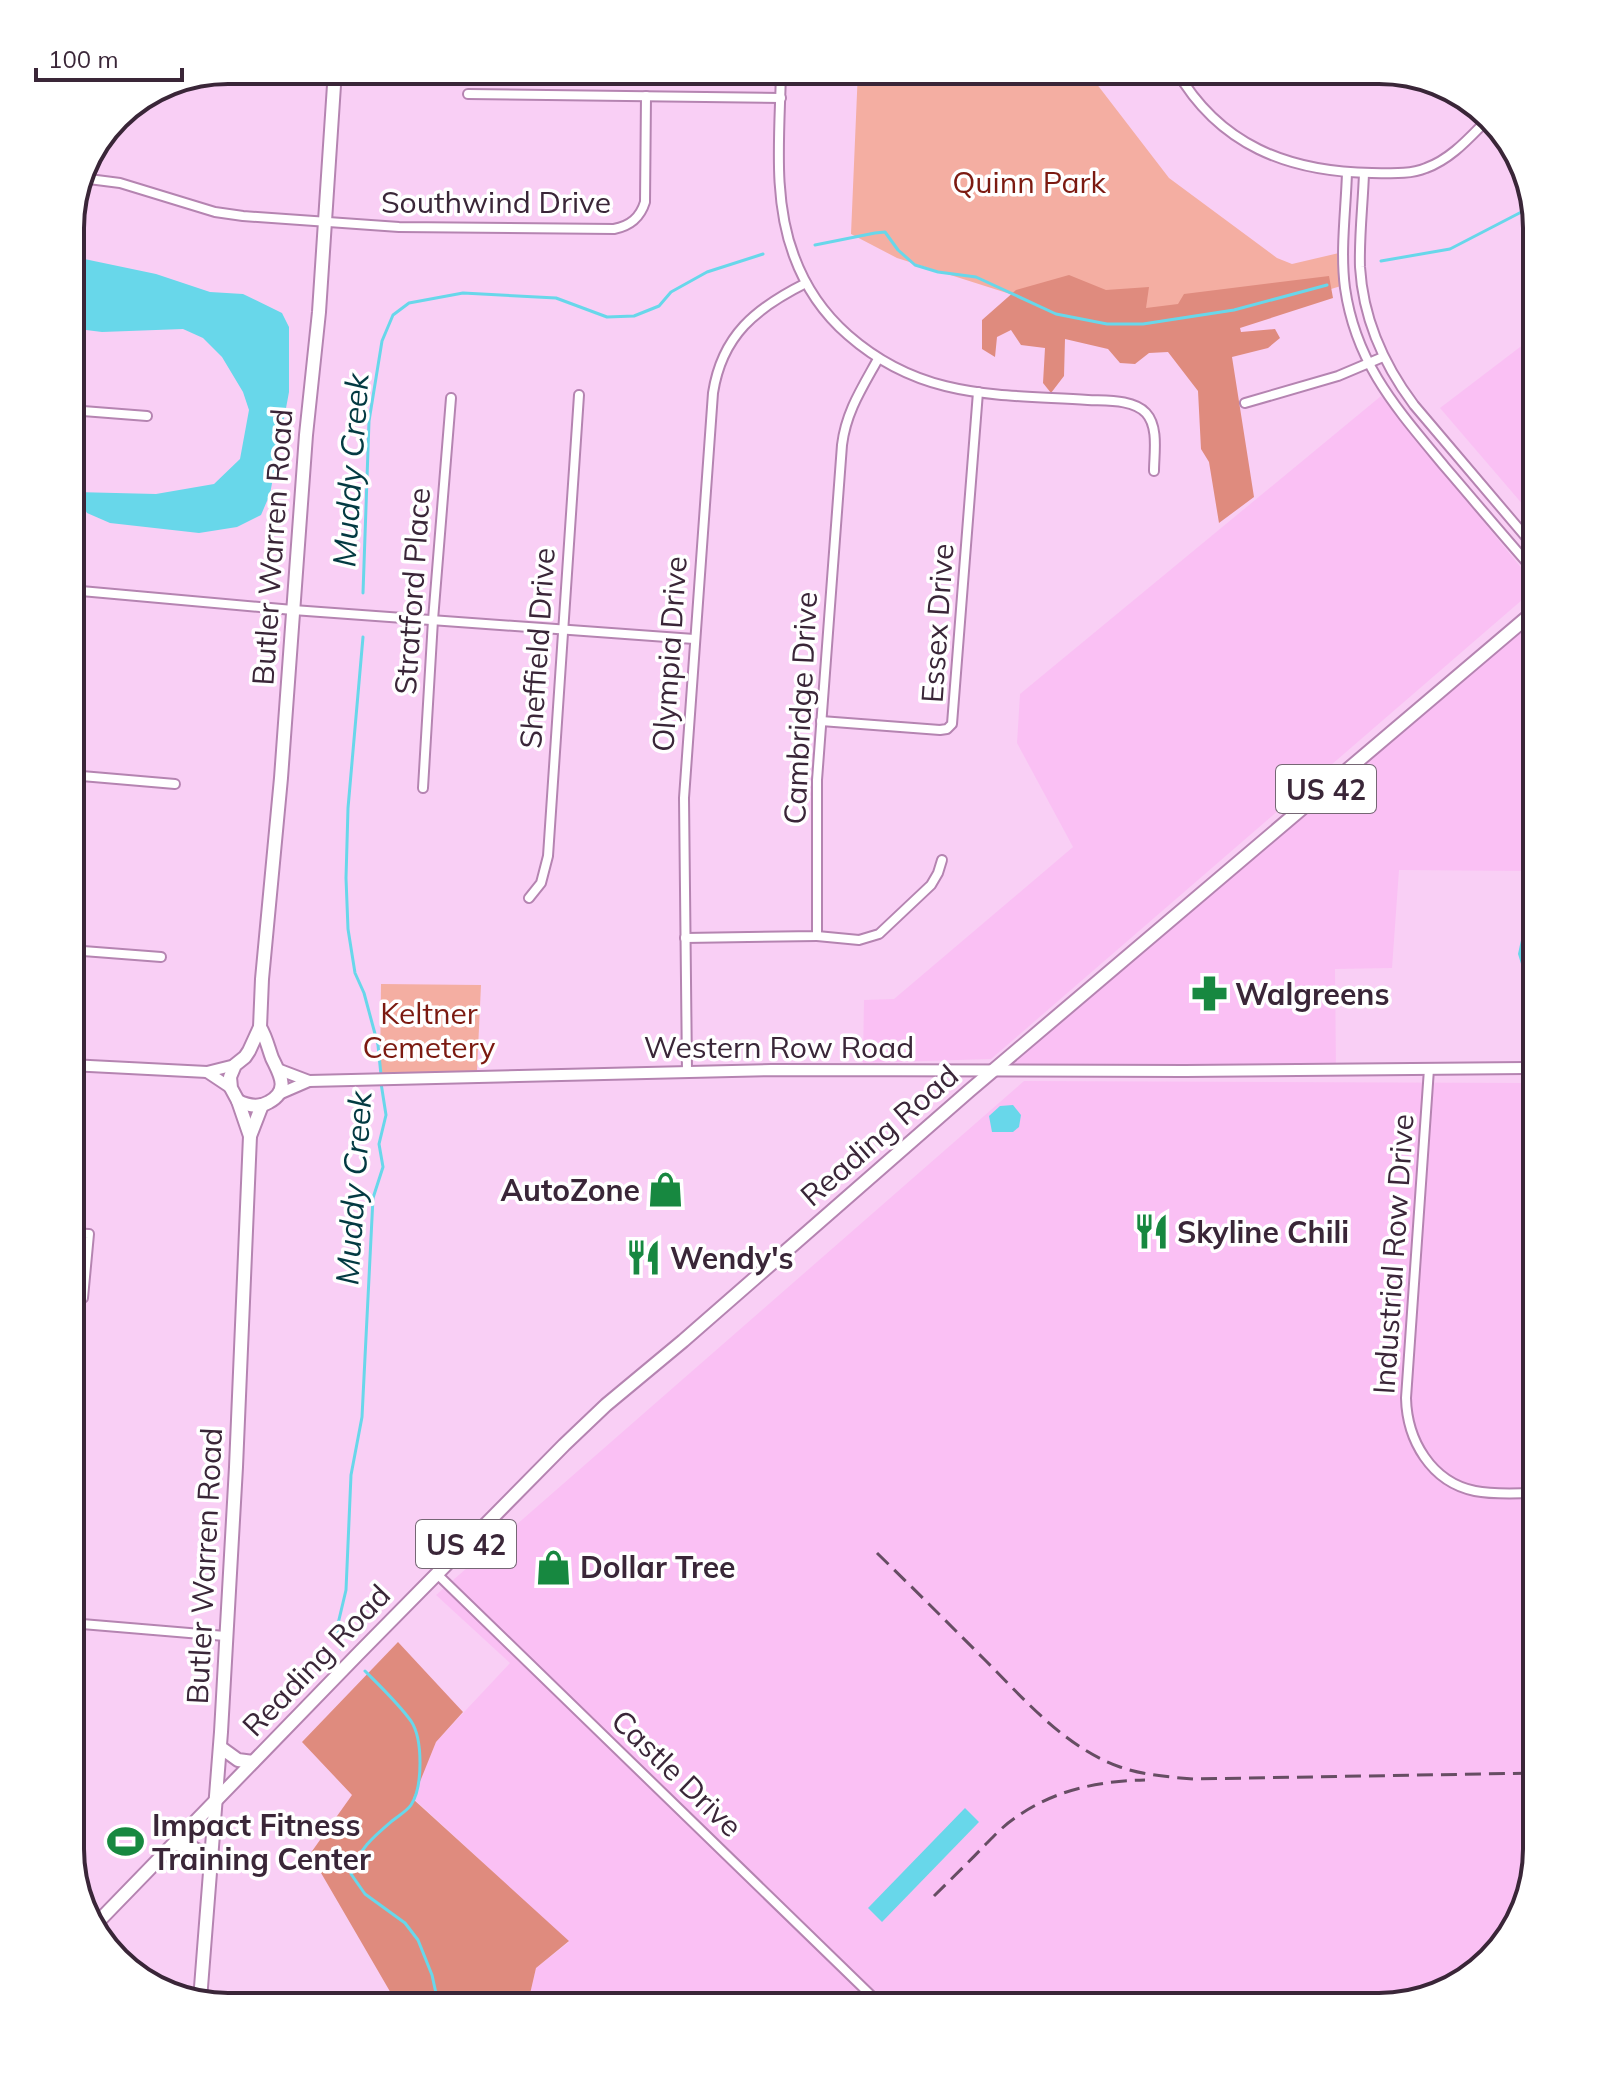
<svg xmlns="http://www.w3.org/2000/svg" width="1607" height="2077" font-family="Mulish,sans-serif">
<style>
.built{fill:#fac0f4}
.green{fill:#f4aea2}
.forest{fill:#df8b7e}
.water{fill:#68d7ea}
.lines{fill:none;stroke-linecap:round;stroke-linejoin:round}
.stream{stroke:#68d7ea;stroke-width:3}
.minor-casing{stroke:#b584b1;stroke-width:12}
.tertiary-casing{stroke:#b584b1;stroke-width:14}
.secondary-casing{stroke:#b584b1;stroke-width:16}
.primary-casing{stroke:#b584b1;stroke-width:16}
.minor{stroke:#fff;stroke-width:8}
.tertiary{stroke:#fff;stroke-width:10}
.secondary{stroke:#fff;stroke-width:12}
.primary{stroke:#fff;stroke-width:12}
.rail{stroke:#664d63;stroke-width:3;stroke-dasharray:16 8;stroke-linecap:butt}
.labels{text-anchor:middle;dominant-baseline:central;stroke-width:7;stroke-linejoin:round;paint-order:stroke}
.shield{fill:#fff;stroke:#756774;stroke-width:2}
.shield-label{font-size:28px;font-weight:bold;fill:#3a2638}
.park-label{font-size:30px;fill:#7c1a11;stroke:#fff}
.street-label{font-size:30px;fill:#3a2638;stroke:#fff}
.poi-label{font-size:30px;font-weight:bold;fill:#3a2638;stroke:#fff;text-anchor:start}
.water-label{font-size:32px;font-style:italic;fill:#033a42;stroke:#fff}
.rim{fill:none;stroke:#3a2638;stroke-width:4}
</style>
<rect width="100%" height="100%" fill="#f9cff5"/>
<g class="built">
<path d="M 1537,334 L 1537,521 L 1440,408 Z"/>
<path d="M 1381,396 L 1537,587 L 991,1059 L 863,1063 L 864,1000 L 894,999 L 1073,847 L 1017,743 L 1020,694 Z"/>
<path d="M 1537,609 L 1536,871 L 1399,870 L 1392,968 L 1335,969 L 1336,1070 L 996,1069 Z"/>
<path d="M 1024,1081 L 1537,1083 L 1537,1850 L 1516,1928 L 1466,1981 L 1380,2007 L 527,2007 L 536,1968 L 569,1942 L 413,1798 L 436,1742 L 510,1663 L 436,1595 Z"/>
</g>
<g class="green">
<path d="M 858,70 L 1086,70 L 1169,178 L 1277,258 L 1292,264 L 1339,253 L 1341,286 L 1224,321 L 1045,305 L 897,258 L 851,234 Z"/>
<path d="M 381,984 L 481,985 L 477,1071 L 380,1080 Z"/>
</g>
<g class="forest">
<path d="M 1069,275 L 1106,290 L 1149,287 L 1146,308 L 1178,304 L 1184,294 L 1329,276 L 1333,298 L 1240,328 L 1241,332 L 1275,329 L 1280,338 L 1268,348 L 1232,357 L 1254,497 L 1219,523 L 1209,462 L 1201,449 L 1198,391 L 1168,352 L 1149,353 L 1135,364 L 1120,363 L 1108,349 L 1065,339 L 1064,376 L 1051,393 L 1043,383 L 1045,348 L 1021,345 L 1011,330 L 997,337 L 995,357 L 982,349 L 982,320 L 1016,290 Z"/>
<path d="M 398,1642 L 463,1712 L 436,1742 L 413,1799 L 569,1941 L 536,1968 L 527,2007 L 399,2007 L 310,1854 L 352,1795 L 302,1742 Z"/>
</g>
<g class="water">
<path d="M 70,256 L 156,274 L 210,292 L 243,294 L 282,313 L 289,327 L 289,392 L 270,494 L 261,515 L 237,527 L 199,533 L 110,523 L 87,513 L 75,492 L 156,494 L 214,484 L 240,459 L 249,410 L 243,392 L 222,357 L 203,338 L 183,329 L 102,332 L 70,328 Z"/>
<path d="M 1533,936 L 1537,938 L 1537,970 L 1522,967 L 1518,954 L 1521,940 Z"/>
<path d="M 1013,1105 L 1021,1115 L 1019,1127 L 1013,1132 L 992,1132 L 989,1116 L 1000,1106 Z"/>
<path d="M 965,1808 L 979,1822 L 882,1922 L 868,1908 Z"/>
</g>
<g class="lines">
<g class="stream">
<path d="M 815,245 L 875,233 L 885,232 L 898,250 L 915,265 L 938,272 L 976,277 L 1056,314 L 1107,324 L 1143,324 L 1234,310 L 1327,285"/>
<path d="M 1381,261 L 1450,249 L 1531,207"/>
<path d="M 363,593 L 369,421 L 382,341 L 393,315 L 409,303 L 463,293 L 556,298 L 607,317 L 634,316 L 659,306 L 671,292 L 707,272 L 763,254"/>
<path d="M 363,637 L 348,808 L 346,878 L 348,929 L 355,973 L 364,993 L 378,1045 L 381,1075"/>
<path d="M 341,1649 L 337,1628 L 346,1590 L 351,1475 L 362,1417 L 373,1198 L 383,1167 L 379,1144 L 386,1115 L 381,1083"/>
<path d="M 365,1671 C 381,1687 398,1703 411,1721 C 423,1739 423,1787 411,1805 C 407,1811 398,1816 392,1821 C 372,1838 359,1849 351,1874 L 365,1894 L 405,1923 L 418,1940 L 432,1975 L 439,2007"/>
</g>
<defs>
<g id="minor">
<path d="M 781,70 C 780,132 772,198 794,256 C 805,286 824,314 848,335 C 922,400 997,394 1088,400 C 1106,401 1133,399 1146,413 C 1159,427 1154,454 1154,471"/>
<path d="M 1176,70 C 1219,145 1288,172 1372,173 C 1389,173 1409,175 1426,168 C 1451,159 1469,138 1488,119"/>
<path d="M 468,94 L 781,98"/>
<path d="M 1347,172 C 1346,210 1340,250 1345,288 C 1356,365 1398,410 1445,467 C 1476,503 1506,539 1537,574"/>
<path d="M 1364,173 C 1363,204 1359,236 1360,267 C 1363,318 1384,365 1414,405 L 1537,550"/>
<path d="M 81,178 L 120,183 L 215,212 L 243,216 L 399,227 L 614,229 C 630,226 640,218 645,202 L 646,96"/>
<path d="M 1245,403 L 1338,376 L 1383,357"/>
<path d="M 70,410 L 147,416"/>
<path d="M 70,590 L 293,610 L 694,639"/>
<path d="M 821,721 L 940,730 L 947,729 L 952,724 L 978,392"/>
<path d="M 70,775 L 175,784"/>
<path d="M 423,788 L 433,620 L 451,398"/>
<path d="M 529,898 L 541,883 L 548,856 L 579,395"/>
<path d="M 817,936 L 859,940 L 879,934 L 931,885 L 938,873 L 942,860"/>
<path d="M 685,938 L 817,936 L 817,780 L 842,445 C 846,412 862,388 878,359"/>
<path d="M 70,950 L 161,957"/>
<path d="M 1429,1069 L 1406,1398 C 1407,1440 1431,1482 1475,1491 C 1495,1495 1516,1493 1537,1493"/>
<path d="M 687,1071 L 684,798 L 713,393 C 722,335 756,308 806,283"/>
<path d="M 70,1233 L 89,1234 L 83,1298"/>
<path d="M 437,1574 L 883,2007"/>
<path d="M 70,1623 L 225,1636"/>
</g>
<g id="tertiary">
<path d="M 70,1065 L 207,1072 L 235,1065"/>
<path d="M 280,1070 L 309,1081 L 771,1070 L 1185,1071 L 1537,1068"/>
<path d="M 207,1072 L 231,1088"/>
<path d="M 279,1094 L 309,1081"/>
</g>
<g id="secondary">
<path d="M 238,1101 C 248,1106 259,1108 269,1102 C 291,1090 279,1073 272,1058 C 268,1047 266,1037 260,1027"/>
<path d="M 250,1136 L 238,1101 L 231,1088 L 230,1077 L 235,1065 L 245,1057 L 249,1051 L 260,1027 L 262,979 L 281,778 L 306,435 L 319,312 L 335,70"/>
<path d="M 200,2000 L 221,1732 L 236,1467 L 250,1136 L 262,1105"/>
</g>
<g id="primary">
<path d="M 220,1747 L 238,1760 L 253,1762"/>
<path d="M 175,1844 C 195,1847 202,1849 210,1868"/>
<path d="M 93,1927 L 358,1654 L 564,1445 L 606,1405 L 683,1341 L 969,1091 L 1537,609"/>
</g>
</defs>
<use href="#minor" class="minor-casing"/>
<use href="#tertiary" class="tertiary-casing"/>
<use href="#secondary" class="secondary-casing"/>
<use href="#primary" class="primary-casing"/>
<use href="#minor" class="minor"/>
<use href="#tertiary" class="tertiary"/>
<use href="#secondary" class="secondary"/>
<use href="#primary" class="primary"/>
<g class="rail">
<path d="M 877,1553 C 914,1589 950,1625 986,1661 C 1026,1701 1066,1748 1120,1767 C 1143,1775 1169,1777 1193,1779 L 1537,1773"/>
<path d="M 934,1896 C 950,1880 967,1864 983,1847 C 993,1837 1003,1826 1015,1818 C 1054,1790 1098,1781 1145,1780"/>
</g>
</g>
<defs>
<symbol id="pharmacy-bare" viewBox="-9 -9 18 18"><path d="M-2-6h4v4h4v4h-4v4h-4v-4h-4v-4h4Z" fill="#178840" stroke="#fff" stroke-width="2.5" paint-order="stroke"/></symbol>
<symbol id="shop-bare" viewBox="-9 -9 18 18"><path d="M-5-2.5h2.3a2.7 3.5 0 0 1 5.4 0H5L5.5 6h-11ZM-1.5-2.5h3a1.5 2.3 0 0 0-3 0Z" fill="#178840" stroke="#fff" stroke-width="2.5" paint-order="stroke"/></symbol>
<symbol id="restaurant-bare" viewBox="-9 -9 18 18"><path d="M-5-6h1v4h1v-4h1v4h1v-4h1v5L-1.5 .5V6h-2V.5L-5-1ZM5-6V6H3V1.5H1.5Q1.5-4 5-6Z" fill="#178840" stroke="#fff" stroke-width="2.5" paint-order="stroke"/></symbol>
<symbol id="stadium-bare" viewBox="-9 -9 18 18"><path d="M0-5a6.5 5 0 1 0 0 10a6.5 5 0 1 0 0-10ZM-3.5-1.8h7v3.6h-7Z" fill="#178840" stroke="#fff" stroke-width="2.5" paint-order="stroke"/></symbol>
</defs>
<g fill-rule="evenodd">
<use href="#pharmacy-bare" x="1184" y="968" width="51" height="51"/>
<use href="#shop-bare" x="640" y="1164" width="51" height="51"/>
<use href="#restaurant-bare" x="1126" y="1206" width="51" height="51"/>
<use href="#restaurant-bare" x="618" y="1232" width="51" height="51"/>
<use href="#shop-bare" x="528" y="1542" width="51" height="51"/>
<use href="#stadium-bare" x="100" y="1816" width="51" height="51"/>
</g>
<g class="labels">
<g class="shield">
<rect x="1276" y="765" width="100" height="48" rx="6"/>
<rect x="416" y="1520" width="100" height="48" rx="6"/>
</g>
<g class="shield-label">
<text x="1326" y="789">US 42</text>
<text x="466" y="1544">US 42</text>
</g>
<g class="park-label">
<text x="1029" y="182">Quinn Park</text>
<text x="429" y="1013">Keltner<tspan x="429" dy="34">Cemetery</tspan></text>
</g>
<g class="street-label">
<text x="496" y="202">Southwind Drive</text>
<text transform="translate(272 547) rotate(-86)">Butler Warren Road</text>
<text transform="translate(412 591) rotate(-86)">Stratford Place</text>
<text transform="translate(937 623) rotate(-86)">Essex Drive</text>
<text transform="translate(537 648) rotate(-86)">Sheffield Drive</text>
<text transform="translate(669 654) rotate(-86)">Olympia Drive</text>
<text transform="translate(800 708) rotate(-87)">Cambridge Drive</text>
<text x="779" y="1047">Western Row Road</text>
<text transform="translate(879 1135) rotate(-41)">Reading Road</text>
<text transform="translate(1393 1254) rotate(-86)">Industrial Row Drive</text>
<text transform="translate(204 1566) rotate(-87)">Butler Warren Road</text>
<text transform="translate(316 1660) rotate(-46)">Reading Road</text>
<text transform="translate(677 1773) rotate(44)">Castle Drive</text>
</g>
<g class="poi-label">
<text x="1235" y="994">Walgreens</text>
<text x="640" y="1190" text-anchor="end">AutoZone</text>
<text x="1177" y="1232">Skyline Chili</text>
<text x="670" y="1258">Wendy's</text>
<text x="580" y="1567">Dollar Tree</text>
<text x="152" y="1825">Impact Fitness<tspan x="152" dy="34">Training Center</tspan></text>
</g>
<g class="water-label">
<text transform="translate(350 470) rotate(-86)">Muddy Creek</text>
<text transform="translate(353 1188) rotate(-86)">Muddy Creek</text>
</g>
</g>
<path d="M0 0H1607V2077H0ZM228 84H1379A144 144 0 0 1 1523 228V1849A144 144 0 0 1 1379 1993H228A144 144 0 0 1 84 1849V228A144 144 0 0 1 228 84Z" fill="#fff" fill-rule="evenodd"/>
<path class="rim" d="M228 84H1379A144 144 0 0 1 1523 228V1849A144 144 0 0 1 1379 1993H228A144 144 0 0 1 84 1849V228A144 144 0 0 1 228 84Z"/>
<path d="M36 68v12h146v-12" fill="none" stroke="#3a2638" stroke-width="4"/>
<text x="48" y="68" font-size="24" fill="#3a2638" stroke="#ffffff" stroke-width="6" paint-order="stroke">100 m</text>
</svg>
